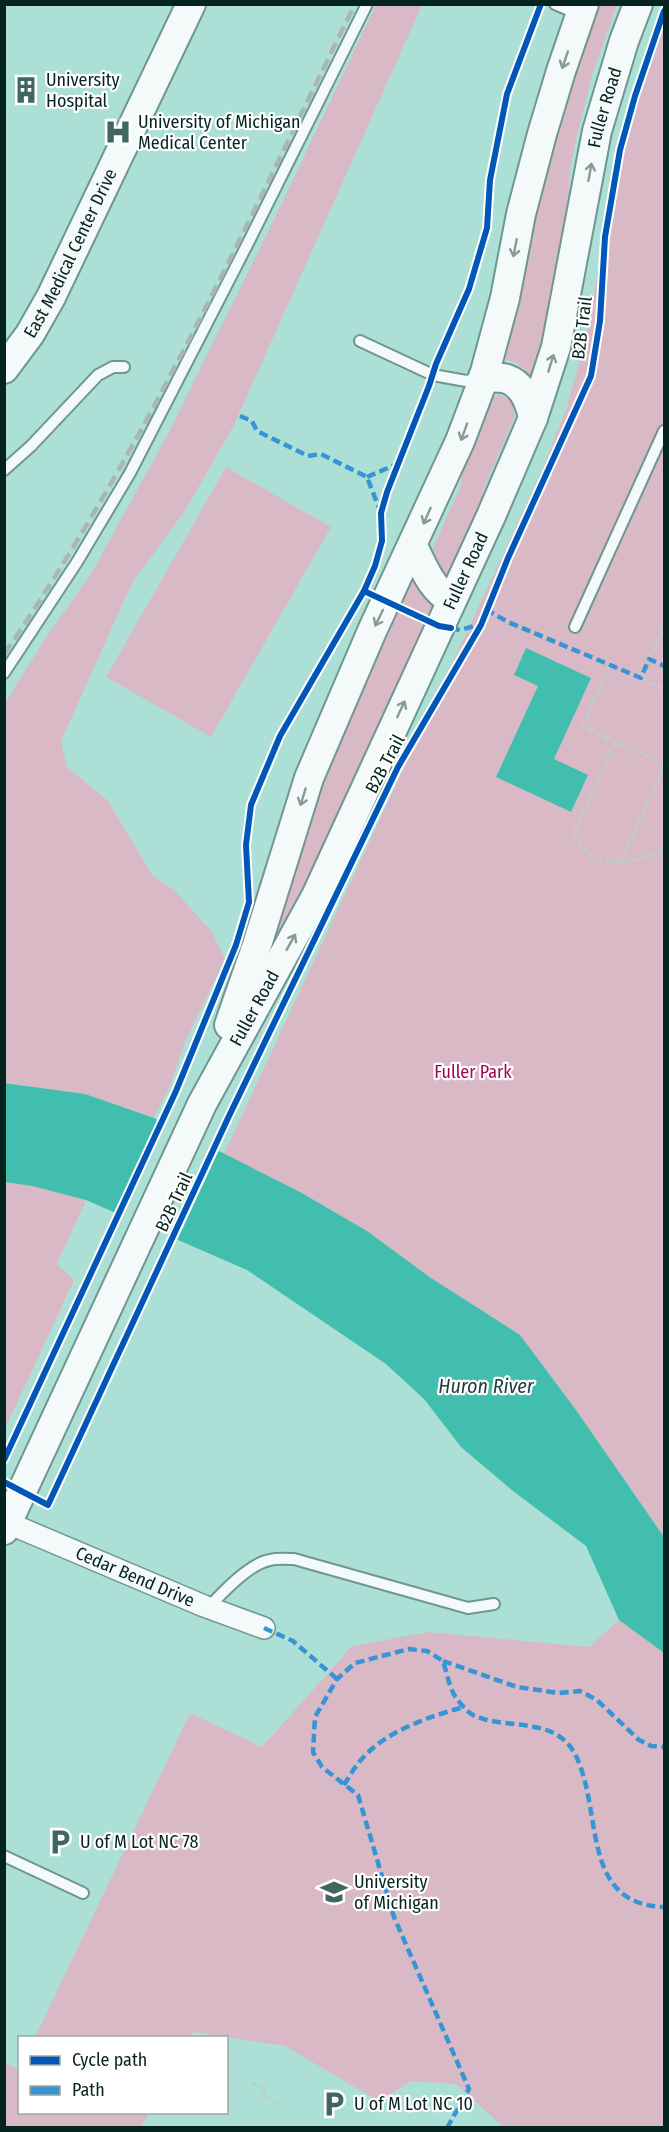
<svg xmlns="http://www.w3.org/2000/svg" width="669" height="2132" font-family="'Fira Sans Condensed',sans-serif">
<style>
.green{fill:#d9b9c6}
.water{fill:#42beae}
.pier{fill:#ace0d7}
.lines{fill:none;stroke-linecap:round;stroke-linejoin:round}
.lane-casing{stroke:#709690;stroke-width:14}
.street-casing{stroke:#709690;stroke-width:24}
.secondary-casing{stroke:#709690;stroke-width:32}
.path{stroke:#bececb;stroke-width:3;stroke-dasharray:6 3;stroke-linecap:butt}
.lane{stroke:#f3faf9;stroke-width:10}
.street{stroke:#f3faf9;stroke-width:21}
.secondary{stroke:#f3faf9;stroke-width:28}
.rail{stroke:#a9b6b3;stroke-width:4.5;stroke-dasharray:12 6;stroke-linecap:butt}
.quiet{stroke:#3695d5;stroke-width:4.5;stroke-dasharray:9 4.5;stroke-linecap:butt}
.cycleway-casing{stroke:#fff;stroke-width:10}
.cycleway{stroke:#0057b8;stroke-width:6}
.oneway{stroke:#889a97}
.labels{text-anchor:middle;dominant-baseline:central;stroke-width:4.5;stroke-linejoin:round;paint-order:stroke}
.poi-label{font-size:18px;fill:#05241f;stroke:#fff;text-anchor:start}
.street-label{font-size:18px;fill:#05241f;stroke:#fff}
.park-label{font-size:18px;fill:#9e0851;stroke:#fff}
.water-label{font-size:20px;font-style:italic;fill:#223f3a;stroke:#fff}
</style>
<rect width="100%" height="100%" fill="#ace0d7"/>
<g class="green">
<path d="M 376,5 L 422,5 L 234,425 L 186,509 L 132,583 L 61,741 L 67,767 L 108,801 L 153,876 L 175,891 L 212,932 L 225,959 L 185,1042 L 171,1083 L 154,1118 L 85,1094 L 5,1083 L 4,705 L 45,639 L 91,574 L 170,430 L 281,205 Z"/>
<path d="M 593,5 L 617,5 L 592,75 L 576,140 L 570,168 L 567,226 L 552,320 L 531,379 C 524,366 516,361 501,359 L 533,210 Z"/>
<path d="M 664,7 L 664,1537 L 576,1410 L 520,1335 L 431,1278 L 367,1231 L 300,1192 L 224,1154 L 540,475 L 567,407 L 590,323 L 607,208 L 632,101 Z"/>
<path d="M 500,395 L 510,399 L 514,404 L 514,419 L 484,488 L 477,520 L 452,577 L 445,580 L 432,553 L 433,548 L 461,486 L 463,461 L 490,398 Z"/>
<path d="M 226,467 L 331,527 L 211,737 L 106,677 Z"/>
<path d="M 413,576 L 438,604 L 433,617 L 398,602 Z"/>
<path d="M 397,611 L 429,626 L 281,949 L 240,1015 L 319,779 Z"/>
<path d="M 5,1182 L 32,1186 L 86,1200 L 57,1264 L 74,1280 L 5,1429 Z"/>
<path d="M 619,1620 L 664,1653 L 664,2127 L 503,2127 L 456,2084 L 411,2081 L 380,2102 L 285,2046 L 193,2032 L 190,2038 L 35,2037 L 190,1713 L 262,1747 L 352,1646 L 429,1632 L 589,1647 Z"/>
<path d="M 5,2063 L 19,2069 L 20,2112 L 149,2113 L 141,2127 L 5,2127 Z"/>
</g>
<g class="water">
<path d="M 526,648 L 591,678 L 554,759 L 588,775 L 571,812 L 496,777 L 538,686 L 514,675 Z"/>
<path d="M 4,1083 L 85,1094 L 154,1118 L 300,1192 L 367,1231 L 431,1278 L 520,1335 L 576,1410 L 664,1537 L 664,1653 L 619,1620 L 586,1546 L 513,1491 L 461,1447 L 424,1399 L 386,1364 L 247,1270 L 86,1200 L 32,1186 L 5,1182 Z"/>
</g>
<path class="pier" d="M 160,1117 L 220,1148 L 176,1243 L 114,1216 Z"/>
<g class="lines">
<defs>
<g id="lane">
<path d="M 555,4 L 580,15"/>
<path d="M 360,341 L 433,375 L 466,381 L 480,378"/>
<path d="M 4,470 L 31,446 L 98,375 L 113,367 L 124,367"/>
<path d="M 575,627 L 664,431"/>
<path d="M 4,673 L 77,562 L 130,473 L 247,245 L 367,4"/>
<path d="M 209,1607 C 222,1593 250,1563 270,1560 C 278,1558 287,1559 294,1559 L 468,1608 L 494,1604"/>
<path d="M 4,1856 L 83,1893"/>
</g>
<g id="street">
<path id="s1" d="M 8,1523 L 204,1606 L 264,1628"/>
</g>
<g id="secondary">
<path id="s2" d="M 4,369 L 30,334 L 51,297 L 191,4"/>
<path d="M 483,377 C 491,378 501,377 507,379 C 524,385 530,403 533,418"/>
<path d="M 413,546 C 423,566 431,589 451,600"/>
<path d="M 229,1025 L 257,945 L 309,778 L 372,631 L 460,441 L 482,383 L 505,298 L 521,214 L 542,134 L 561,71 L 584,4"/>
<path id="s3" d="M 4,1530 L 202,1104 L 316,896 L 491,516 L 533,418 L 556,347 L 597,131 L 624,41 L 638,4"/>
</g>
</defs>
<use href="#lane" class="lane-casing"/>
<use href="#street" class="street-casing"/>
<use href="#secondary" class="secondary-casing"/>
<g class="path">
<path d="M 649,659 L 664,626"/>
<path d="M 610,665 L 583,727 L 664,764"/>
<path d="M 641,678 L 664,690"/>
<path d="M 616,742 L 574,831 C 577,836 579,845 583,849 C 605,871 640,860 664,849"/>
<path d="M 620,862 L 664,765"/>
<path d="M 251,2082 L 266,2090 L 261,2102"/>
<path d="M 264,2096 L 279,2103"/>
</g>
<use href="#lane" class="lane"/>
<use href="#street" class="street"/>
<use href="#secondary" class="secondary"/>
<path class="rail" d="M 4,654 C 144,451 246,225 355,4"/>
<g class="quiet">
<path d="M 240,416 L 252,421 L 257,431 L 308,456 L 321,454 L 367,477 L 381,513"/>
<path d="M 367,477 L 397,464"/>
<path d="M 487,608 L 492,613 L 508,622 L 641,678 L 649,659 L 664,666"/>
<path d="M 451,628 L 460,630 L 481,624"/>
<path d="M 264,1628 L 293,1641 L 337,1679"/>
<path d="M 443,1661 L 517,1687 L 559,1693 L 580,1691 L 597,1700 L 639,1740 L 651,1746 L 664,1747"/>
<path d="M 344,1785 C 349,1777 354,1768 360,1761 C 385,1731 428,1717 464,1707"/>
<path d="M 447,2128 L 469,2089 L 394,1917 L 358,1795 L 322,1767 L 313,1752 L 315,1717 L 337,1679 L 355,1663 L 409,1649 L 427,1651 L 443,1661 C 447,1672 449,1689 457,1699 C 461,1704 467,1712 473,1715 C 506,1731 554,1715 575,1754 C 604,1811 579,1904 664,1907"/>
</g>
<defs>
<g id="cycleway">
<path d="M 364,591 L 439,626 L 451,628"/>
<path d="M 4,1460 L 176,1091 L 236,945 L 249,902 L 246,845 L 251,805 L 280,736 L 364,591 L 375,566 L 382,541 L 381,513 L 387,492 L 429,386 L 436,364 L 469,289 L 487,228 L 490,180 L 507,94 L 541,4"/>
<path d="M 4,1482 L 48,1505 L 229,1116 L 398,767 L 481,625 L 508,558 L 591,376 L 600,321 L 605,237 L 620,150 L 635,96 L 664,11"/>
</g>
</defs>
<use href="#cycleway" class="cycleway-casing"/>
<use href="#cycleway" class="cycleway"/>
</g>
<defs><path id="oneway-shaft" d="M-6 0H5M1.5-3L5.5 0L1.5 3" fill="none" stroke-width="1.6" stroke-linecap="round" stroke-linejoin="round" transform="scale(1.5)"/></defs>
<g class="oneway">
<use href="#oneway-shaft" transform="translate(565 60) rotate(109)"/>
<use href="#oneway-shaft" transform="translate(590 172) rotate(-80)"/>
<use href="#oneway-shaft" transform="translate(515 248) rotate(101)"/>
<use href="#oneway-shaft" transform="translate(551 363) rotate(-73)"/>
<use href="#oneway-shaft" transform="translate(464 432) rotate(110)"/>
<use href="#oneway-shaft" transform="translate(427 516) rotate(114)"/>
<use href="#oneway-shaft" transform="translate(379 618) rotate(116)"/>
<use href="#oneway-shaft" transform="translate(401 709) rotate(-65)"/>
<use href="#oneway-shaft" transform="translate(303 797) rotate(107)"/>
<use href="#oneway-shaft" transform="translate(291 942) rotate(-61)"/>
</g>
<defs>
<symbol id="building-bare" viewBox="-9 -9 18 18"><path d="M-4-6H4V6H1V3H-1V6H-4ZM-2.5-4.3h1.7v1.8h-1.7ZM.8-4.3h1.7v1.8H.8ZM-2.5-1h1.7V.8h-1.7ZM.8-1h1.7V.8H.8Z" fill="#3f665f" stroke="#fff" stroke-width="2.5" paint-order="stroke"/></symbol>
<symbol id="hospital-bare" viewBox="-9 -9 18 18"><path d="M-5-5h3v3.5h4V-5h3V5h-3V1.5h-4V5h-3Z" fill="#3f665f" stroke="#fff" stroke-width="2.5" paint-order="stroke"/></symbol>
<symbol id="parking-bare" viewBox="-9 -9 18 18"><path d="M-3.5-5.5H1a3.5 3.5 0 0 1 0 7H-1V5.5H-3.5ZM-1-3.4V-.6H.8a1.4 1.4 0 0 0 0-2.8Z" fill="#3f665f" stroke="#fff" stroke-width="2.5" paint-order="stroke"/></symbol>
<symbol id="university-bare" viewBox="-9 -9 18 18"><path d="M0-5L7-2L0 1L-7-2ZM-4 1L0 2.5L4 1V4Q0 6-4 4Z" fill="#3f665f" stroke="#fff" stroke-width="2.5" paint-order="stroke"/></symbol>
</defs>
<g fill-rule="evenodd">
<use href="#building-bare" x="7" y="71" width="38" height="38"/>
<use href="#hospital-bare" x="99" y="113" width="38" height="38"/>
<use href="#parking-bare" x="41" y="1823" width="38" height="38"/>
<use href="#university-bare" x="315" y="1873" width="38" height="38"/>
<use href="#parking-bare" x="315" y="2085" width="38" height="38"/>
</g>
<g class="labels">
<g class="poi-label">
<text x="46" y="80">University<tspan x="46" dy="21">Hospital</tspan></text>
<text x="138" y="122">University of Michigan<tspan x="138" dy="21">Medical Center</tspan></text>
<text x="80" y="1842">U of M Lot NC 78</text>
<text x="354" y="1882">University<tspan x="354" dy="21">of Michigan</tspan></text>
<text x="354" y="2104">U of M Lot NC 10</text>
</g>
<g class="street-label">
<text stroke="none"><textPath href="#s3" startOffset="1551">Fuller Road</textPath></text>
<text stroke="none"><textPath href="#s2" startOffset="134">East Medical Center Drive</textPath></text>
<text transform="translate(582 328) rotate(-83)">B2B Trail</text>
<text stroke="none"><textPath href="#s3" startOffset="1065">Fuller Road</textPath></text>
<text transform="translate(385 764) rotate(-62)">B2B Trail</text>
<text stroke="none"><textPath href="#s3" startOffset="579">Fuller Road</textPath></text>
<text transform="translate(174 1202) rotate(-65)">B2B Trail</text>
<text stroke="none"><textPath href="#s1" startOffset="138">Cedar Bend Drive</textPath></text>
</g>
<g class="park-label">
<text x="473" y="1072">Fuller Park</text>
</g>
<g class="water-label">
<text x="486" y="1386">Huron River</text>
</g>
</g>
<rect width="669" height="2132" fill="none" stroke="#05241f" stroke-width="12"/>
<rect x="18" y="2036" width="210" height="78" fill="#ffffff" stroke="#9ba7a5" stroke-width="1.5"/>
<rect x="30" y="2056" width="30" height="9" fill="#0057b8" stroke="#9ba7a5" stroke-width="1.5"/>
<text x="72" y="2066" font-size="18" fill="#05241f">Cycle path</text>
<rect x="30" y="2086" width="30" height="9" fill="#3695d5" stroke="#9ba7a5" stroke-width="1.5"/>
<text x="72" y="2096" font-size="18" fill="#05241f">Path</text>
</svg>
